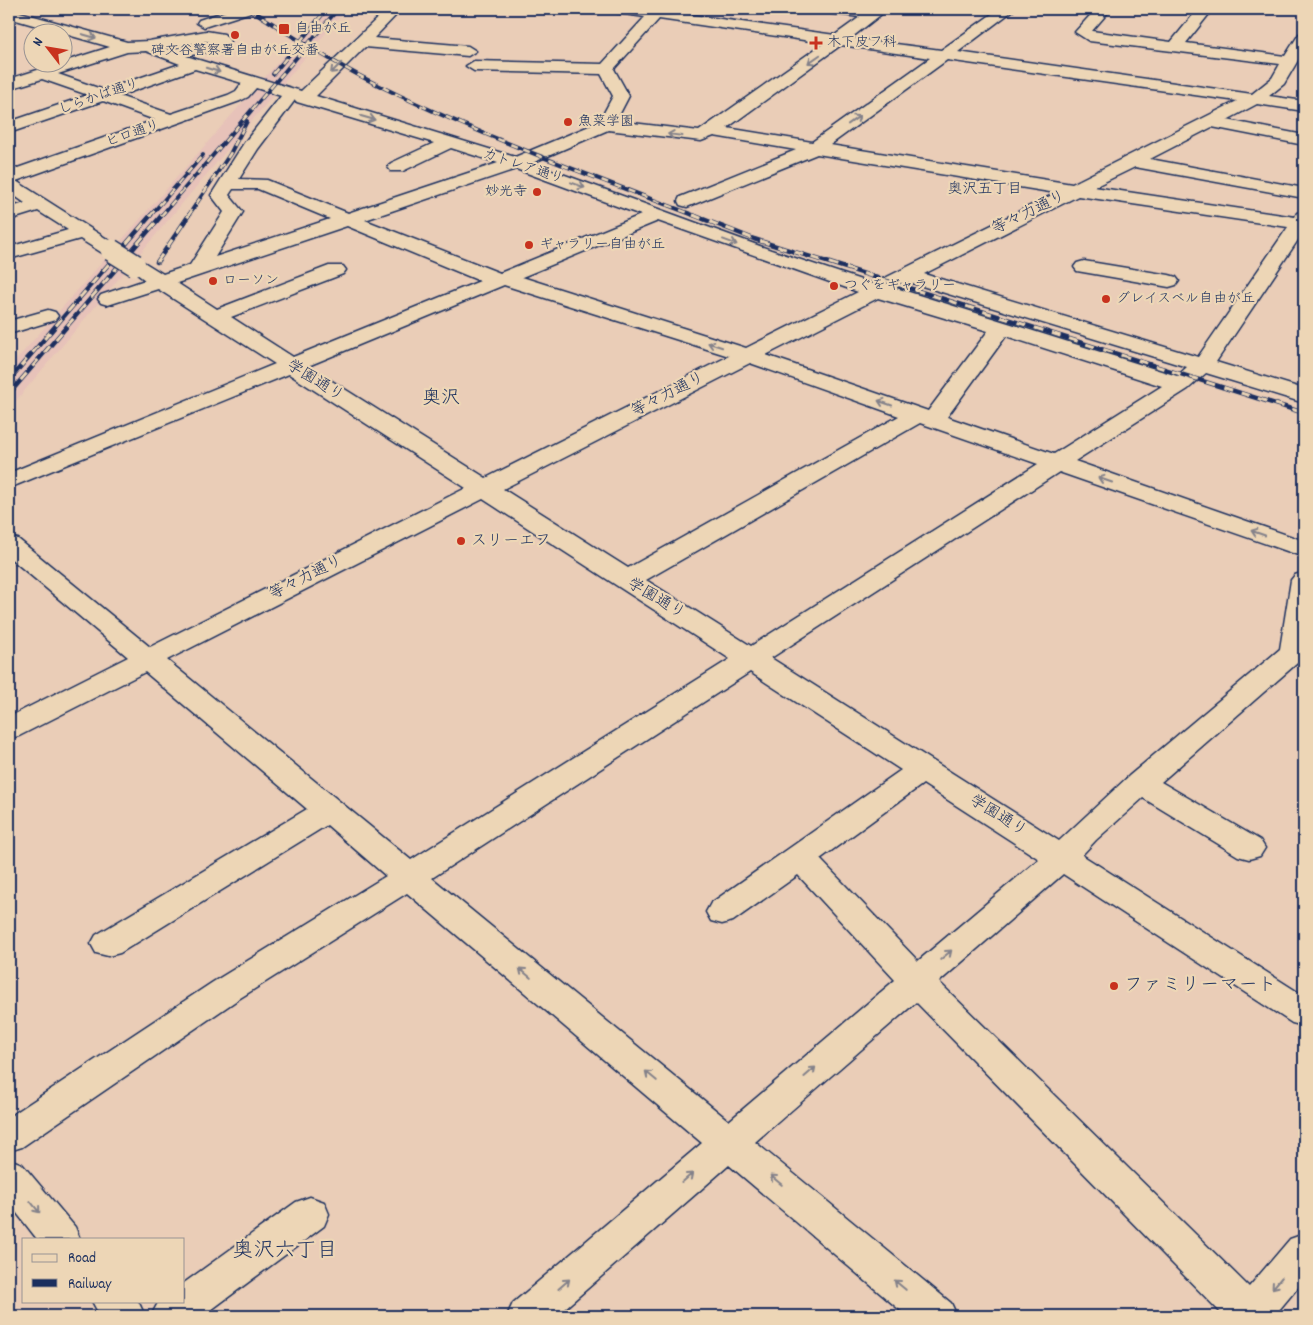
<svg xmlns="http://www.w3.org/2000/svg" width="1313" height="1325" font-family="Dekko,'Klee One',sans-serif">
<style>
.built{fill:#e7c2b9}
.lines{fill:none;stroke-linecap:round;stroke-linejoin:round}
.minor-casing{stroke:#1b2f5e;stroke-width:3}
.minor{fill:#edd6b6;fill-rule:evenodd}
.rail-far1-casing{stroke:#1b2f5e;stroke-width:4}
.rail-casing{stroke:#1b2f5e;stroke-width:4.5}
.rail-far1{stroke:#edd6b6;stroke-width:2.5;stroke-dasharray:7;stroke-linecap:butt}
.rail{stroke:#edd6b6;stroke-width:3;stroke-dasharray:9;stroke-linecap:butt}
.minor-bridge-casing{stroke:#1b2f5e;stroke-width:24;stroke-linecap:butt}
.minor-bridge{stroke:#edd6b6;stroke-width:21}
.oneway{stroke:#84828a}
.poi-dot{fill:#c8321e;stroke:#edd6b6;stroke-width:2}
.labels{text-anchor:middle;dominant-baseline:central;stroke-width:4.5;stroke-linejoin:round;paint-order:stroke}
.far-poi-label{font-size:14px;fill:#1b2f5e;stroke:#edd6b6;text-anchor:start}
.far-street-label{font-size:14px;fill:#1b2f5e;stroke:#edd6b6}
.far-neighbourhood-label{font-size:15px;fill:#1b2f5e;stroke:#edd6b6}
.street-label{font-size:16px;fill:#1b2f5e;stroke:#edd6b6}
.poi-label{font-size:16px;fill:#1b2f5e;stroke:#edd6b6;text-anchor:start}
.quarter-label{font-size:19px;fill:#1b2f5e;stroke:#edd6b6}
.near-poi-label{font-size:19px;fill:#1b2f5e;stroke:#edd6b6;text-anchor:start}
.near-neighbourhood-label{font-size:21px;fill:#1b2f5e;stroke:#edd6b6}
</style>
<rect width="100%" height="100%" fill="#eacdb7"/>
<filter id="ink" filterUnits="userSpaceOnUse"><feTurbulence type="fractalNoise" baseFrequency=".02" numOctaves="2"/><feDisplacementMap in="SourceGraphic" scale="10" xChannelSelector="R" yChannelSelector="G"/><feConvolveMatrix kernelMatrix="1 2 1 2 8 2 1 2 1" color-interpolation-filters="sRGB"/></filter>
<g filter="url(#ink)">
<path class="built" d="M 325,9 L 346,9 L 9,409 L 9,368 Z"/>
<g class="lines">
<defs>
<g id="minor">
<path d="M 9,9 L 127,42 L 149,41 L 206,31 L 224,34 L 230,41 C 221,52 199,53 186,56 L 301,91 L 387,9 L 402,9 L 374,38 L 468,46 L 476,51 L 468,56 L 365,47 L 316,96 L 515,157 L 599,122 L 613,96 L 601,74 L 474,71 L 466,66 L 474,61 L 602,64 L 645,17 L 617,13 L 610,9 L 673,9 L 671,12 L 835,35 L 860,17 L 826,13 L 819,9 L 888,9 L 851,38 L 941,50 L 999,9 L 1015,9 L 958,52 L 1252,94 L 1272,78 L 1280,64 L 1089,41 L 1075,32 L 1096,9 L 1111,9 L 1092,31 L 1171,42 L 1198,9 L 1213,9 L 1186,43 L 1285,56 L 1299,34 L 1304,33 L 1304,50 L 1284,84 L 1269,96 L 1304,101 L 1304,111 L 1257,104 L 1227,120 L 1304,135 L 1304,145 L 1212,127 L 1150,159 L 1304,188 L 1304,198 L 1135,167 L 1094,187 L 1295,217 L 1297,213 L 1304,211 L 1304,231 L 1216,362 L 1304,389 L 1304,403 L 1206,373 L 1188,389 L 1075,461 L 1304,541 L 1304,557 L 1059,472 L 771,658 L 1059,841 L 1129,776 L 1280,649 L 1291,580 L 1295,575 L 1304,572 L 1303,658 L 1161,782 L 1260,840 L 1265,848 L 1260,856 L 1249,859 L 1238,856 L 1143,798 L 1096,840 L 1082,855 L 1304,996 L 1304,1026 L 1292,1023 L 1063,874 L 939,982 L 1249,1287 L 1290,1239 L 1304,1234 L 1304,1280 L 1274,1316 L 1224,1316 L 916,1002 L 755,1142 L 951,1303 L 957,1316 L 907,1316 L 729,1165 L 556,1316 L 507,1316 L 513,1303 L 702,1143 L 407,893 L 237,1000 L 22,1147 L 9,1151 L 9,1117 L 213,982 L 386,876 L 327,825 L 120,953 L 108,956 L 96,953 L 91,944 L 96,935 L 307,809 L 145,672 L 19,736 L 9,738 L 9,717 L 128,657 L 9,557 L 9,537 L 18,539 L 150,647 L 466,488 L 289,374 L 9,488 L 9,473 L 275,364 L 158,289 L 108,305 L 101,303 L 98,299 L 101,295 L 145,280 L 125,265 L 128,261 L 142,261 L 163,274 L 190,265 L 224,212 L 211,195 L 244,143 L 281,96 L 256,88 L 248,97 L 240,101 L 16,181 L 118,246 L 121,250 L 118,254 L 104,254 L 80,239 L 9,259 L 9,247 L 68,230 L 38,211 L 9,220 L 9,208 L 25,203 L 9,192 L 9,171 L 155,120 L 103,101 L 9,133 L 9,122 L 88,95 L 42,79 L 9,89 L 9,79 L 110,47 L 9,18 ZM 659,19 L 824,43 L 699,131 L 616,121 L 629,96 L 614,69 ZM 210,41 L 169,50 L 165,48 L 206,41 ZM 841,45 L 930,58 L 812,142 L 727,128 ZM 146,51 L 180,64 L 104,90 L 58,74 L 127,52 ZM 947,60 L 1237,101 L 1072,184 L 830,145 ZM 195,69 L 242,83 L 236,91 L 228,95 L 171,114 L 119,96 ZM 295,100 L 297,102 L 434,143 L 391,163 L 388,167 L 391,171 L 403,171 L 451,148 L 498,163 L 348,213 L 267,180 L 239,179 L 258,149 ZM 608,130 L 701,141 L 714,136 L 796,150 L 680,197 L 678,201 L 680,205 L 687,207 L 817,154 L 1056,193 L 873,284 L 771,250 L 532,163 ZM 516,169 L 641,215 L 500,273 L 365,220 ZM 233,189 L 258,189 L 330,219 L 215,257 L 243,212 L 229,195 ZM 1078,196 L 1288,227 L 1198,357 L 924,274 ZM 658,221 L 858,292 L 746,348 L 522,277 ZM 347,226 L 480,281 L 293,357 L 231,317 L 343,274 L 346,270 L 343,266 L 329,266 L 217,309 L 177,283 ZM 909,282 L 1187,367 L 1177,376 L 896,288 ZM 504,285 L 507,286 L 729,356 L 486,478 L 308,366 ZM 878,298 L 988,331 L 928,411 L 766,355 ZM 1006,336 L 1162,386 L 1054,454 L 947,417 ZM 750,363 L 899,416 L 628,568 L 503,489 ZM 920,423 L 1038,464 L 751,646 L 646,580 ZM 483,499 L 730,659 L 411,860 L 167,660 ZM 750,672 L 901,770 L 711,903 L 706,912 L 711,921 L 722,924 L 733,921 L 798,875 L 895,980 L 729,1121 L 432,878 ZM 923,784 L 1039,859 L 918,961 L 820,859 Z"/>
<path d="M 232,9 L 253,9 L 251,12 L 204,27 L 197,23 L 199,20 Z"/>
<path d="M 1084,261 L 1169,275 L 1176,277 L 1179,281 L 1176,285 L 1169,287 L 1077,271 L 1074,267 L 1077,263 Z"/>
<path d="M 48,310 L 55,312 L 58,316 L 55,320 L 9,334 L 9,321 Z"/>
<path d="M 9,1159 L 22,1164 L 75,1227 L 80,1239 L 37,1239 L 9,1203 Z"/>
<path d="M 310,1197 L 324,1202 L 329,1214 L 324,1226 L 203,1316 L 151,1316 L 159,1301 L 184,1301 L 184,1283 L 296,1202 Z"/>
<path d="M 92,1301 L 138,1301 L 145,1316 L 100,1316 Z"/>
</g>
</defs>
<use href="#minor" class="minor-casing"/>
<use href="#minor" class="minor"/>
<defs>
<g id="rail-far1">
<path d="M 250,9 C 289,34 328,60 370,81 C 475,134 586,174 696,216"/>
<path d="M 273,74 L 327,9"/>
<path d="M 150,216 L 203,155"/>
<path d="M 161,216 L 338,9"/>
<path d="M 188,216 L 230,154 L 247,121"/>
</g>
<g id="rail">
<path d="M 693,215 L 754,239 L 1304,413"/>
<path d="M 157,262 L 189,215"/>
<path d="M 9,380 L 151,215"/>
<path d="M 9,394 L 162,215"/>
</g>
</defs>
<use href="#rail-far1" class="rail-far1-casing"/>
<use href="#rail" class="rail-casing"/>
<use href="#rail-far1" class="rail-far1"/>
<use href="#rail" class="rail"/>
<defs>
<path id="minor-bridge" d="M 111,250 L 135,265"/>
</defs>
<use href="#minor-bridge" class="minor-bridge-casing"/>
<use href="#minor-bridge" class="minor-bridge"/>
</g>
<defs><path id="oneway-shaft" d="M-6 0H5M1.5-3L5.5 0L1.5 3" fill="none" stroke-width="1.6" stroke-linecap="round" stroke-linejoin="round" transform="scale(1.25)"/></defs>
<g class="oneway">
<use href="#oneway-shaft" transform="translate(89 36) rotate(16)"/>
<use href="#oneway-shaft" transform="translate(814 59) rotate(145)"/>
<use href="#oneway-shaft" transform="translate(336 68) rotate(135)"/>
<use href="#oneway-shaft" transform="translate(213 70) rotate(17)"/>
<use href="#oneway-shaft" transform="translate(368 118) rotate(16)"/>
<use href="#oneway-shaft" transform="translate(854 120) rotate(-36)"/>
<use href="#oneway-shaft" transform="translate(675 135) rotate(-172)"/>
<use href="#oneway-shaft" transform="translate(578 185) rotate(21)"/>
<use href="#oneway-shaft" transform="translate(730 242) rotate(20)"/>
<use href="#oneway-shaft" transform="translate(715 345) rotate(-162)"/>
<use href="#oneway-shaft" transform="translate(885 403) rotate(-161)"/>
<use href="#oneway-shaft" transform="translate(1105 480) rotate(-161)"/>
<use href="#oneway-shaft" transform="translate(1258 533) rotate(-161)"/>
<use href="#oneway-shaft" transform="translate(946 955) rotate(-40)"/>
<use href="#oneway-shaft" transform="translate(525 973) rotate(-140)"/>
<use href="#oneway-shaft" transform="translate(810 1072) rotate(-41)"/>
<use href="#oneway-shaft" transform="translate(651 1076) rotate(-140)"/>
<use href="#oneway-shaft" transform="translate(687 1178) rotate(-41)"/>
<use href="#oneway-shaft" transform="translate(776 1180) rotate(-140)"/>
<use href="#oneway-shaft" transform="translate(35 1207) rotate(51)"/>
<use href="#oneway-shaft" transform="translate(1277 1283) rotate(130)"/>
<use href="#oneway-shaft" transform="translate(564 1284) rotate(-41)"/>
<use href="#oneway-shaft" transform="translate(900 1285) rotate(-140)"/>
</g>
</g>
<g class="poi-dot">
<rect x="278" y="23" width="12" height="12" rx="2.5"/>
<circle cx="235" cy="35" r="5"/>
<path d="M813.5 35.5h5v5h5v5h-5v5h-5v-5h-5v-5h5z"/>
<circle cx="568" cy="122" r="5"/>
<circle cx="537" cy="192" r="5"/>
<circle cx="529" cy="245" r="5"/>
<circle cx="213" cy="281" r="5"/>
<circle cx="834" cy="286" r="5"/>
<circle cx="1106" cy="299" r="5"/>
<circle cx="461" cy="541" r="5"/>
<circle cx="1114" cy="986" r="5"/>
</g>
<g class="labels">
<g class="far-poi-label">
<text x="295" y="29">自由が丘</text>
<text x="827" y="43">木下皮フ科</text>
<text x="235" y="51" text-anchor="middle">碑文谷警察署自由が丘交番</text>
<text x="578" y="122">魚菜学園</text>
<text x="527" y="192" text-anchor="end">妙光寺</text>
<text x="539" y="245">ギャラリー自由が丘</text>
<text x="223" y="281">ローソン</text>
<text x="844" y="286">つぐをギャラリー</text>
<text x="1116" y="299">グレイスベル自由が丘</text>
</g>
<g class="far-street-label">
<text transform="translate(99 97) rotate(-19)">しらかば通り</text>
<text transform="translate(133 134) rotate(-19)">ヒロ通り</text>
<text transform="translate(523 167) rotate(18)">カトレア通り</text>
</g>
<g class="far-neighbourhood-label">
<text x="985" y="190">奥沢五丁目</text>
</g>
<g class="street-label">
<text transform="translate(1029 213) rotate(-26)">等々力通り</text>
<text transform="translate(315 381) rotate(32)">学園通り</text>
<text transform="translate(668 395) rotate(-27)">等々力通り</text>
<text transform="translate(306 578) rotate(-27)">等々力通り</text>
<text transform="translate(656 599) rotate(31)">学園通り</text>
<text transform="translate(998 816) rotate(32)">学園通り</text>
</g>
<g class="poi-label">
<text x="471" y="541">スリーエフ</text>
</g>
<g class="quarter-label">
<text x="441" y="399">奥沢</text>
</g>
<g class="near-poi-label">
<text x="1124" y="986">ファミリーマート</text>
</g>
<g class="near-neighbourhood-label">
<text x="285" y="1252">奥沢六丁目</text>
</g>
</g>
<rect width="1313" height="1325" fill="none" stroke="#edd6b6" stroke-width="30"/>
<rect x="15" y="15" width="1283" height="1295" fill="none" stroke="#1b2f5e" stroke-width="2" filter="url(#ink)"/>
<rect x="22" y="1238" width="162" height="65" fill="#edd6b6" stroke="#999393"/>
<rect x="32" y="1254" width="25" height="8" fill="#edd6b6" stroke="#999393"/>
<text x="68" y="1262" font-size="15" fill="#1b2f5e">Road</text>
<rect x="32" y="1279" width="25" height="8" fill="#1b2f5e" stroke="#999393"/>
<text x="68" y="1288" font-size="15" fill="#1b2f5e">Railway</text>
<g transform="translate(48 48) rotate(301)"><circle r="24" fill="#edd6b6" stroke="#999393"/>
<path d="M0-4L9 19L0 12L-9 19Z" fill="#c8321e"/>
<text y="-8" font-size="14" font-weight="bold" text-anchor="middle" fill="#1b2f5e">N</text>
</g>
</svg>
